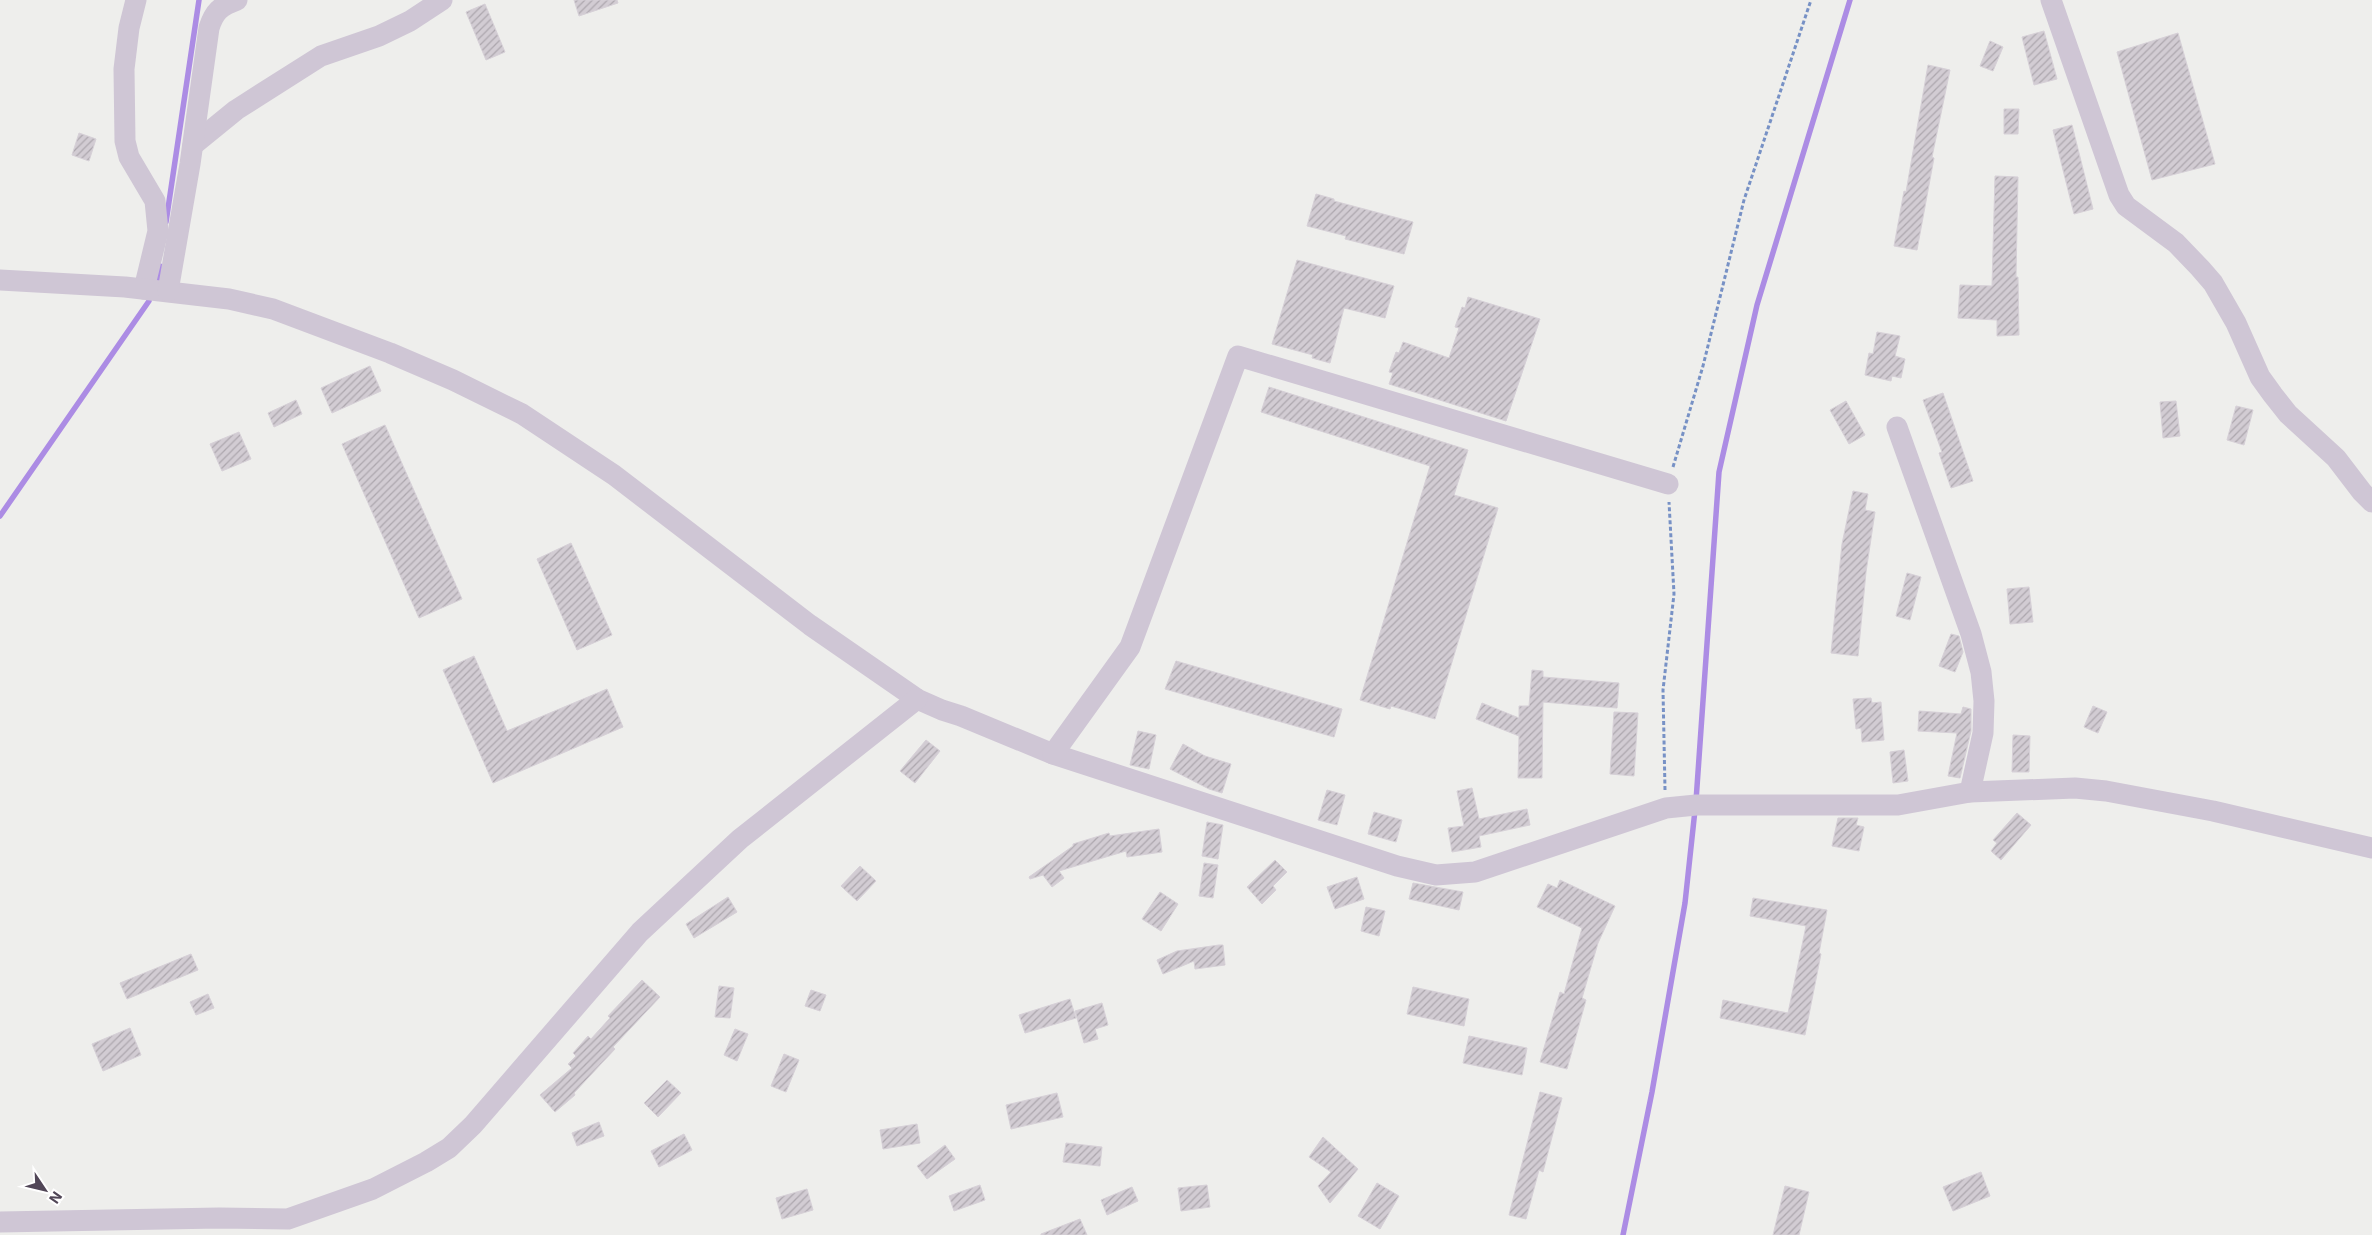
<svg xmlns="http://www.w3.org/2000/svg" width="2372" height="1235" font-family="Inter,sans-serif">
<style>
.lines{fill:none;stroke-linecap:round;stroke-linejoin:round}
.stream{stroke:#ac8ce4;stroke-width:5.5}
.building{fill:url(#building-hatch);stroke:#d6d0d7}
.path{stroke:#7791c5;stroke-width:3;stroke-dasharray:4 2.5;stroke-linecap:butt}
.street{stroke:#cfc6d5;stroke-width:21}
</style>
<defs>
<pattern id="building-hatch" width="6" height="6" patternUnits="userSpaceOnUse" patternTransform="scale(1.25)"><rect width="6" height="6" fill="#d2ccd3"/><path d="M-1 1l2-2M0 6l6-6M5 7l2-2" fill="none" stroke="#ada7ae"/></pattern>
</defs>
<rect width="100%" height="100%" fill="#eeeeec"/>
<g class="lines">
<g class="stream">
<path d="M 166,222 L 199,0"/>
<path d="M 157,283 L 160,266"/>
<path d="M 0,516 L 149,301"/>
<path d="M 1696,801 L 1719,472 L 1757,305 L 1850,0"/>
<path d="M 1623,1235 L 1652,1092 L 1685,903 L 1695,810"/>
</g>
</g>
<g class="building">
<path d="M 574,0 L 617,0 L 618,3 L 579,16 Z"/>
<path d="M 485,4 L 505,52 L 486,60 L 466,12 Z"/>
<path d="M 2044,31 L 2057,79 L 2034,85 L 2022,37 Z"/>
<path d="M 2178,33 L 2215,164 L 2152,180 L 2117,52 Z"/>
<path d="M 1990,41 L 2003,47 L 1993,71 L 1980,66 Z"/>
<path d="M 1928,65 L 1950,70 L 1932,157 L 1934,158 L 1917,250 L 1894,246 L 1904,191 L 1906,192 Z"/>
<path d="M 2004,109 L 2019,109 L 2018,134 L 2004,134 Z"/>
<path d="M 2072,125 L 2093,209 L 2074,214 L 2053,130 Z"/>
<path d="M 79,133 L 96,139 L 89,161 L 72,155 Z"/>
<path d="M 1995,176 L 2018,177 L 2016,277 L 2018,277 L 2019,335 L 1997,336 L 1997,320 L 1958,318 L 1960,285 L 1992,286 Z"/>
<path d="M 1316,194 L 1334,199 L 1334,201 L 1413,222 L 1404,254 L 1345,239 L 1346,236 L 1307,226 Z"/>
<path d="M 1297,260 L 1394,286 L 1385,318 L 1344,308 L 1330,363 L 1312,358 L 1313,355 L 1272,344 Z"/>
<path d="M 1468,297 L 1540,319 L 1506,421 L 1389,384 L 1393,373 L 1389,372 L 1396,352 L 1399,353 L 1403,342 L 1449,358 L 1459,328 L 1455,327 L 1462,307 L 1465,308 Z"/>
<path d="M 1877,332 L 1900,336 L 1895,356 L 1905,359 L 1901,378 L 1892,376 L 1891,381 L 1865,375 L 1869,353 L 1873,354 Z"/>
<path d="M 370,366 L 381,391 L 332,413 L 321,388 Z"/>
<path d="M 1269,387 L 1468,450 L 1454,495 L 1498,508 L 1435,719 L 1391,706 L 1390,709 L 1360,700 L 1430,466 L 1261,412 Z"/>
<path d="M 1943,393 L 1973,481 L 1951,488 L 1939,453 L 1942,452 L 1923,400 Z"/>
<path d="M 296,400 L 302,414 L 274,427 L 268,413 Z"/>
<path d="M 1846,401 L 1865,435 L 1849,444 L 1830,410 Z"/>
<path d="M 2176,401 L 2180,436 L 2163,438 L 2160,402 Z"/>
<path d="M 2236,406 L 2253,410 L 2244,445 L 2227,440 Z"/>
<path d="M 385,425 L 462,599 L 419,618 L 342,444 Z"/>
<path d="M 239,432 L 251,459 L 222,471 L 210,444 Z"/>
<path d="M 1853,491 L 1868,494 L 1865,510 L 1875,512 L 1866,572 L 1858,656 L 1831,653 L 1842,544 Z"/>
<path d="M 571,543 L 612,635 L 577,650 L 537,559 Z"/>
<path d="M 1907,573 L 1921,577 L 1910,620 L 1896,616 Z"/>
<path d="M 2029,587 L 2033,622 L 2010,624 L 2007,589 Z"/>
<path d="M 1951,634 L 1959,636 L 1963,652 L 1955,672 L 1939,666 Z"/>
<path d="M 474,656 L 507,731 L 607,689 L 623,727 L 493,783 L 443,670 Z"/>
<path d="M 1176,661 L 1342,709 L 1334,737 L 1165,689 Z"/>
<path d="M 1532,670 L 1543,671 L 1543,677 L 1619,683 L 1617,708 L 1543,702 L 1542,778 L 1518,778 L 1519,736 L 1476,719 L 1482,703 L 1519,718 L 1519,706 L 1529,706 Z"/>
<path d="M 1871,698 L 1872,703 L 1881,702 L 1884,740 L 1862,742 L 1861,728 L 1856,729 L 1853,699 Z"/>
<path d="M 2093,706 L 2107,712 L 2098,733 L 2084,727 Z"/>
<path d="M 1963,707 L 1971,709 L 1971,731 L 1960,778 L 1948,776 L 1957,733 L 1918,731 L 1919,711 L 1961,714 Z"/>
<path d="M 1614,712 L 1638,713 L 1634,776 L 1610,774 Z"/>
<path d="M 1138,731 L 1156,735 L 1149,769 L 1130,765 Z"/>
<path d="M 2013,735 L 2030,736 L 2029,772 L 2012,772 Z"/>
<path d="M 926,740 L 940,751 L 915,783 L 900,771 Z"/>
<path d="M 1183,744 L 1205,756 L 1231,764 L 1222,793 L 1209,789 L 1170,769 Z"/>
<path d="M 1904,750 L 1908,781 L 1893,783 L 1890,752 Z"/>
<path d="M 1472,788 L 1479,819 L 1527,809 L 1530,825 L 1479,836 L 1481,847 L 1452,852 L 1448,828 L 1464,826 L 1457,791 Z"/>
<path d="M 1327,790 L 1345,795 L 1337,825 L 1318,820 Z"/>
<path d="M 1374,812 L 1402,820 L 1396,842 L 1368,834 Z"/>
<path d="M 2017,813 L 2031,825 L 2001,860 L 1991,851 L 1997,843 L 1993,840 Z"/>
<path d="M 1838,818 L 1858,818 L 1856,825 L 1864,827 L 1859,851 L 1832,846 Z"/>
<path d="M 1207,822 L 1223,825 L 1218,859 L 1202,856 Z"/>
<path d="M 1159,829 L 1162,852 L 1127,857 L 1126,851 L 1059,871 L 1064,878 L 1052,887 L 1043,875 L 1030,879 L 1029,877 L 1073,846 L 1073,844 L 1109,833 L 1110,836 Z"/>
<path d="M 1275,860 L 1287,872 L 1273,886 L 1276,890 L 1262,904 L 1247,887 Z"/>
<path d="M 1204,863 L 1218,865 L 1213,898 L 1199,896 Z"/>
<path d="M 860,866 L 876,881 L 857,901 L 841,886 Z"/>
<path d="M 1357,877 L 1364,899 L 1335,909 L 1327,887 Z"/>
<path d="M 1560,880 L 1615,906 L 1598,943 L 1582,998 L 1586,1000 L 1567,1069 L 1540,1062 L 1560,992 L 1564,994 L 1582,928 L 1537,907 L 1548,884 L 1557,888 Z"/>
<path d="M 1413,883 L 1463,892 L 1459,910 L 1409,899 Z"/>
<path d="M 1160,892 L 1178,904 L 1161,931 L 1142,919 Z"/>
<path d="M 728,897 L 737,912 L 694,938 L 686,924 Z"/>
<path d="M 1753,898 L 1827,910 L 1819,953 L 1821,954 L 1805,1035 L 1720,1018 L 1723,1000 L 1788,1013 L 1806,926 L 1750,916 Z"/>
<path d="M 1366,907 L 1385,911 L 1379,936 L 1361,931 Z"/>
<path d="M 1219,945 L 1223,945 L 1225,965 L 1195,969 L 1194,961 L 1163,974 L 1157,960 L 1177,951 Z"/>
<path d="M 191,954 L 198,970 L 127,999 L 120,983 Z"/>
<path d="M 642,980 L 660,997 L 613,1047 L 615,1049 L 574,1093 L 575,1095 L 555,1112 L 540,1095 L 572,1068 L 568,1064 L 576,1056 L 573,1053 L 588,1036 L 591,1039 L 610,1018 L 608,1016 Z"/>
<path d="M 719,986 L 734,988 L 730,1018 L 715,1017 Z"/>
<path d="M 1413,987 L 1469,999 L 1464,1026 L 1407,1014 Z"/>
<path d="M 811,990 L 826,995 L 820,1011 L 805,1006 Z"/>
<path d="M 208,994 L 214,1008 L 196,1015 L 190,1002 Z"/>
<path d="M 1070,999 L 1076,1018 L 1025,1033 L 1019,1015 Z"/>
<path d="M 1102,1003 L 1108,1025 L 1095,1029 L 1098,1039 L 1084,1043 L 1075,1011 Z"/>
<path d="M 130,1028 L 141,1055 L 103,1071 L 92,1044 Z"/>
<path d="M 735,1029 L 748,1034 L 737,1061 L 724,1055 Z"/>
<path d="M 1469,1036 L 1527,1048 L 1522,1075 L 1463,1063 Z"/>
<path d="M 784,1054 L 799,1060 L 786,1092 L 771,1086 Z"/>
<path d="M 667,1080 L 681,1093 L 658,1117 L 644,1103 Z"/>
<path d="M 1540,1092 L 1562,1098 L 1543,1172 L 1539,1170 L 1526,1219 L 1509,1215 Z"/>
<path d="M 1057,1093 L 1063,1117 L 1011,1129 L 1006,1105 Z"/>
<path d="M 599,1122 L 604,1136 L 577,1146 L 572,1133 Z"/>
<path d="M 917,1124 L 920,1143 L 883,1149 L 880,1130 Z"/>
<path d="M 684,1134 L 692,1150 L 659,1167 L 651,1151 Z"/>
<path d="M 1323,1137 L 1358,1169 L 1330,1203 L 1318,1186 L 1331,1172 L 1309,1157 Z"/>
<path d="M 1066,1143 L 1102,1147 L 1100,1166 L 1063,1162 Z"/>
<path d="M 945,1145 L 955,1159 L 927,1179 L 917,1166 Z"/>
<path d="M 1981,1172 L 1990,1196 L 1953,1211 L 1943,1187 Z"/>
<path d="M 1377,1183 L 1399,1196 L 1380,1229 L 1358,1216 Z"/>
<path d="M 980,1185 L 985,1200 L 954,1211 L 949,1196 Z"/>
<path d="M 1207,1185 L 1210,1207 L 1181,1211 L 1178,1188 Z"/>
<path d="M 1785,1186 L 1809,1192 L 1799,1235 L 1773,1235 Z"/>
<path d="M 1132,1187 L 1138,1201 L 1107,1215 L 1101,1200 Z"/>
<path d="M 807,1189 L 813,1210 L 782,1219 L 776,1198 Z"/>
<path d="M 1080,1219 L 1087,1235 L 1041,1235 L 1041,1234 Z"/>
</g>
<g class="lines">
<g class="path">
<path d="M 1673,467 L 1703,366 L 1744,200 L 1811,0"/>
<path d="M 1665,790 L 1663,690 L 1674,594 L 1669,502"/>
</g>
<g class="street">
<path d="M 136,0 L 129,28 L 124,69 L 125,141 L 129,157 L 155,201 L 158,231 L 144,289"/>
<path d="M 2051,0 L 2119,195 L 2126,206 L 2176,243 L 2200,268 L 2213,283 L 2236,323 L 2260,377 L 2273,395 L 2288,414 L 2336,458 L 2362,492 L 2372,502"/>
<path d="M 193,145 L 236,110 L 321,56 L 379,36 L 410,21 L 442,0"/>
<path d="M 0,280 L 125,287 L 229,299 L 273,309 L 390,353 L 453,380 L 522,414 L 614,475 L 810,625 L 917,699 L 942,710 L 961,716 L 1053,754 L 1397,866 L 1436,875 L 1475,872 L 1666,808 L 1696,805 L 1898,805 L 1970,792 L 2075,788 L 2106,791 L 2213,811 L 2372,848"/>
<path d="M 168,291 L 190,164 L 209,28 C 214,12 220,6 237,0"/>
<path d="M 1897,427 L 1971,634 L 1981,672 L 1984,701 L 1983,733 L 1970,792"/>
<path d="M 1053,754 L 1130,647 L 1238,356 L 1668,484"/>
<path d="M 0,1222 L 219,1218 L 288,1219 L 373,1189 L 426,1162 L 449,1148 L 473,1125 L 640,932 L 740,839 L 917,699"/>
</g>
</g>
<g transform="translate(45 1190) rotate(125)" stroke="#ffffff" stroke-width="4" paint-order="stroke">
<path d="M0-4L9 19L0 12L-9 19Z" fill="#514657"/>
<text y="-8" font-size="14" font-weight="bold" text-anchor="middle" fill="#514657">N</text>
</g>
</svg>
